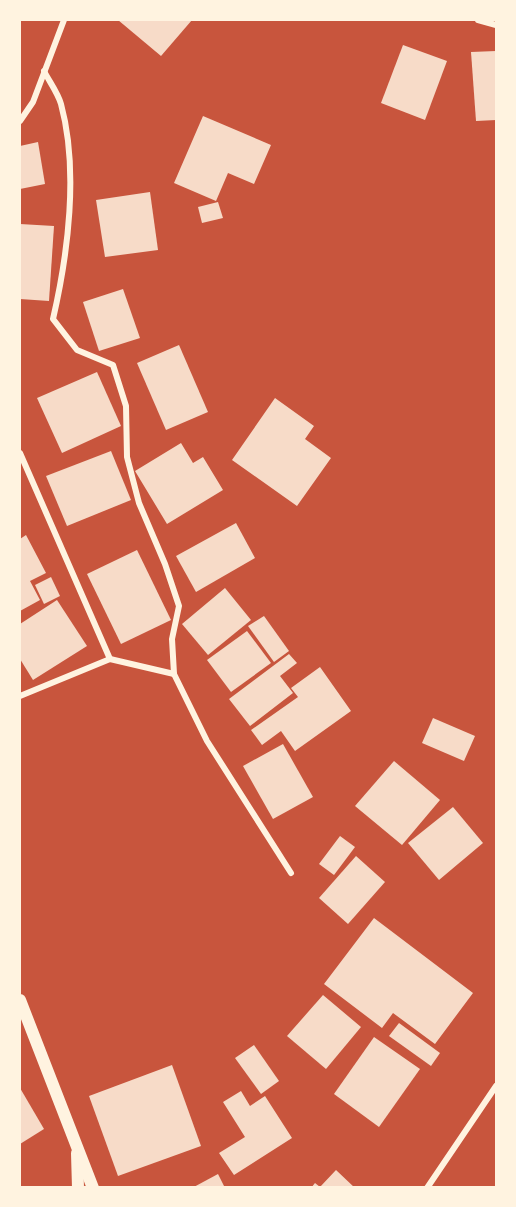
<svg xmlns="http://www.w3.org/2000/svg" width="516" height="1207" font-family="'Fira Sans',sans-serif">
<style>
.building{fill:#f7dbc8}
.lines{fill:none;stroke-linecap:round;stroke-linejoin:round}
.minor{stroke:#fff3e0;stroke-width:6}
.secondary{stroke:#fff3e0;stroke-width:12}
</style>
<rect width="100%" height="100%" fill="#c8553d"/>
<g class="building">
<path d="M 118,20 L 192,20 L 161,56 Z"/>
<path d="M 403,45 L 447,61 L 425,120 L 381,103 Z"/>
<path d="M 496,51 L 496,120 L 476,121 L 471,52 Z"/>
<path d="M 203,116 L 271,145 L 254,184 L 228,173 L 216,201 L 174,183 Z"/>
<path d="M 38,142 L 45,184 L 20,189 L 20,146 Z"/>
<path d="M 150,192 L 158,250 L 105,257 L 96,200 Z"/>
<path d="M 218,202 L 223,218 L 202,223 L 198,207 Z"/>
<path d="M 20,224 L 54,226 L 49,301 L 20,299 Z"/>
<path d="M 123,289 L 140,338 L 99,351 L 83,302 Z"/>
<path d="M 179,345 L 208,412 L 166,430 L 137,363 Z"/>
<path d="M 97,372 L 121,426 L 62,453 L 37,398 Z"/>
<path d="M 275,398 L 314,426 L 305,439 L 331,458 L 297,506 L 232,460 Z"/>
<path d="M 181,443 L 193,463 L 203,457 L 223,490 L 167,524 L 135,471 Z"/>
<path d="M 111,451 L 131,500 L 67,526 L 46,476 Z"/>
<path d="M 236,523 L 255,558 L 196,592 L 176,556 Z"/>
<path d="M 26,535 L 46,573 L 30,581 L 40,600 L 20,611 L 20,539 Z"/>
<path d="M 137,550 L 171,620 L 121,644 L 87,574 Z"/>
<path d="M 51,577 L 60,596 L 44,604 L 35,585 Z"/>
<path d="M 225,588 L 251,620 L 208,655 L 182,624 Z"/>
<path d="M 57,600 L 87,646 L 33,680 L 20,659 L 20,624 Z"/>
<path d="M 264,616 L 289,651 L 274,662 L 248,626 Z"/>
<path d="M 247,631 L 271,663 L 231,692 L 207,660 Z"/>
<path d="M 289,654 L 297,663 L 280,676 L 293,693 L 250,726 L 229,699 Z"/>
<path d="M 320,667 L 351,711 L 295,751 L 281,731 L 262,745 L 251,730 L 298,697 L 291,688 Z"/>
<path d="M 433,718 L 475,736 L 464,761 L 422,743 Z"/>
<path d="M 283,744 L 313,797 L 273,819 L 243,766 Z"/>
<path d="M 394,761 L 440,800 L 402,845 L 355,806 Z"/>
<path d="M 453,807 L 483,843 L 439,880 L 408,843 Z"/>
<path d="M 340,836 L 355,847 L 334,875 L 319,864 Z"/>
<path d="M 356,856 L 385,882 L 348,924 L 319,898 Z"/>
<path d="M 374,918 L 473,993 L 435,1044 L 393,1013 L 382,1028 L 324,984 Z"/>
<path d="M 323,995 L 361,1027 L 326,1069 L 287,1036 Z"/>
<path d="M 399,1023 L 440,1053 L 431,1066 L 389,1036 Z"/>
<path d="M 374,1037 L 420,1069 L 379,1127 L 334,1094 Z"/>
<path d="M 254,1045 L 279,1081 L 261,1094 L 235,1058 Z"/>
<path d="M 172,1065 L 201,1146 L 118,1176 L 89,1096 Z"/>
<path d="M 20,1088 L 44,1129 L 20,1144 Z"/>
<path d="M 241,1091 L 250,1106 L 265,1096 L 292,1138 L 234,1175 L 219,1153 L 245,1137 L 223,1102 Z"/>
<path d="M 336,1170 L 355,1188 L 311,1188 L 315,1183 L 320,1187 Z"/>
<path d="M 218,1174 L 225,1188 L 192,1188 Z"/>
</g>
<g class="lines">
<g class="minor">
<path d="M 478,20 L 496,25"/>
<path d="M 44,71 C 49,81 58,93 61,104 C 79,170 68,254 53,319 L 77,350 L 113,365 L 126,406 L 127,457 L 139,503 L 165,564 L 179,606 L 172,639 L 174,674"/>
<path d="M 20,121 L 33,102 L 64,20"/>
<path d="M 20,453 L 110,659 L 20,696"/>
<path d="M 110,659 L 174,674 L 207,741 L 291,873"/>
<path d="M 427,1188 L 496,1086"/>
</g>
<g class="secondary">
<path d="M 20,1000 L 93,1188"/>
<path d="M 77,1153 L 78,1188"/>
</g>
</g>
<rect width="516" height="1207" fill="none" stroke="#fff3e0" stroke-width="42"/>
</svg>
